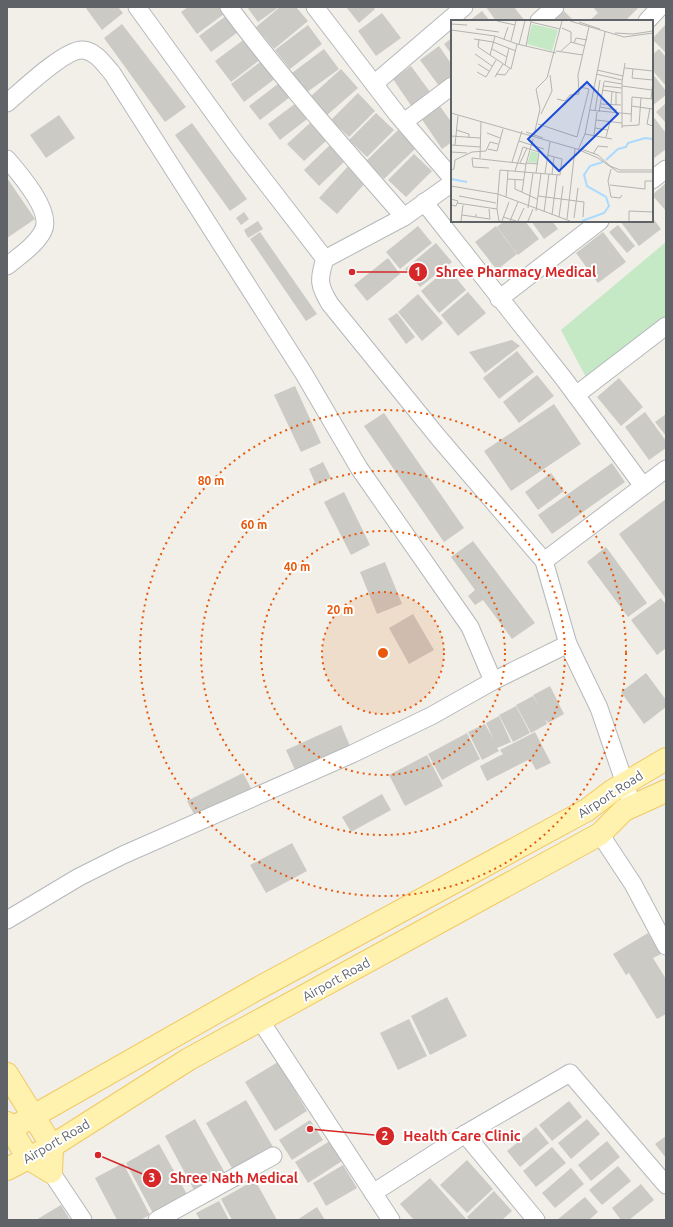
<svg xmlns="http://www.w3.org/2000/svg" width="673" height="1227" font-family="Ubuntu,sans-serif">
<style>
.green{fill:#c5e8c5}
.building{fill:#cccac5}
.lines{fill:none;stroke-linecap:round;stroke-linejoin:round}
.minor-casing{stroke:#b5b8bc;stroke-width:19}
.primary-casing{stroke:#f2c960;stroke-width:24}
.minor{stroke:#fff;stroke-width:17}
.primary{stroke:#fff2af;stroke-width:22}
.ring{fill:none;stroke:#e8590c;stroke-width:2;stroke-dasharray:2 4}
.labels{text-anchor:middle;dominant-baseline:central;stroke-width:4;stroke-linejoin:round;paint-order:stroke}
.street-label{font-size:13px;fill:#5f6368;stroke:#fff}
.inset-river{fill:none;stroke:#aadaff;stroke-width:2}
.inset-road{fill:none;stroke:#b3b3b1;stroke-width:1}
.view{fill:#1d4ed8;fill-opacity:0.15;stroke:#1d4ed8;stroke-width:2}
.inset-edge{fill:none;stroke:#5f6368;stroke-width:2}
.centre{fill:#e8590c;stroke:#fff;stroke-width:2}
.ring-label{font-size:12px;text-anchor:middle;font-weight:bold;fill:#e8590c;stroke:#fff;stroke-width:4;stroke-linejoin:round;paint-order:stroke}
.leader{fill:none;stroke:#d62828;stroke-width:1.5}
.callout-dot{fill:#d62828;stroke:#fff;stroke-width:1.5}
.mark-label{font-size:12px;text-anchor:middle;font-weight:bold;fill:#fff}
.callout-label{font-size:14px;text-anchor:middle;font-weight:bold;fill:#d62828;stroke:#fff;stroke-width:4;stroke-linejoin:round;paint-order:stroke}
</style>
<rect width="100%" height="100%" fill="#f1efe8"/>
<path class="green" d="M 666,242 L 666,317 L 588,381 L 561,330 Z"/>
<g class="building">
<path d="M 85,7 L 118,7 L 123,13 L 102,30 Z"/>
<path d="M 188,7 L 225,7 L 228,11 L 197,34 L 181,12 Z"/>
<path d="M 247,7 L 279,7 L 258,22 Z"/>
<path d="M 280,7 L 296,7 L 308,21 L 274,49 L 256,27 Z"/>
<path d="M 346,7 L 373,7 L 375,9 L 359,23 Z"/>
<path d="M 486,7 L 514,7 L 525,21 L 496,21 Z"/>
<path d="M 593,7 L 639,7 L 625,21 L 589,21 L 598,13 Z"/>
<path d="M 482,11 L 490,21 L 469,21 Z"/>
<path d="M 564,11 L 574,21 L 553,21 Z"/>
<path d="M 230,13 L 242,29 L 211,52 L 199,36 Z"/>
<path d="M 382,13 L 401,38 L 376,56 L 358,31 Z"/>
<path d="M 122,24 L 186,107 L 165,122 L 104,38 Z"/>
<path d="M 666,24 L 666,53 L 652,39 Z"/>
<path d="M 308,25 L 322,44 L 290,69 L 275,50 Z"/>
<path d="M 246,38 L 261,59 L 231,82 L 215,61 Z"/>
<path d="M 452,38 L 452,55 L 444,44 Z"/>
<path d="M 439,46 L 452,65 L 452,83 L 442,90 L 420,60 Z"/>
<path d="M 324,49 L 339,69 L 306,93 L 292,73 Z"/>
<path d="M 659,49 L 666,57 L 666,86 L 652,70 L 652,55 Z"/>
<path d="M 263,60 L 276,78 L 244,102 L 231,84 Z"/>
<path d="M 411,66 L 433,96 L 414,110 L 393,79 Z"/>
<path d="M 341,69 L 358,88 L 326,116 L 310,97 Z"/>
<path d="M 652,73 L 666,91 L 666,95 L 652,106 Z"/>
<path d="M 283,80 L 294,94 L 260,120 L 249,106 Z"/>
<path d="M 358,93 L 375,111 L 349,137 L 331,120 Z"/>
<path d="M 300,100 L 311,116 L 280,140 L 268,124 Z"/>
<path d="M 666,103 L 666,123 L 656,112 Z"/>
<path d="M 439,105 L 452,123 L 452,142 L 442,149 L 421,118 Z"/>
<path d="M 376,113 L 394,130 L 367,157 L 349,140 Z"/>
<path d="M 59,115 L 75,138 L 46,158 L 30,135 Z"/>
<path d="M 652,115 L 666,133 L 666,149 L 653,159 Z"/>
<path d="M 192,123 L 247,199 L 230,211 L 175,135 Z"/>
<path d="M 310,123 L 327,140 L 304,161 L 287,144 Z"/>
<path d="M 398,130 L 416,148 L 384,179 L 366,161 Z"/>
<path d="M 330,145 L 345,161 L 319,186 L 304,170 Z"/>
<path d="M 414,154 L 432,171 L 406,197 L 388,180 Z"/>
<path d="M 351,163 L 368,180 L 337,214 L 319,198 Z"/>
<path d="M 7,178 L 35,219 L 7,238 Z"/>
<path d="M 666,183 L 666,211 L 652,195 Z"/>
<path d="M 244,212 L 249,219 L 241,225 L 236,218 Z"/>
<path d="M 652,217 L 661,229 L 639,246 L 620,221 L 652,221 Z"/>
<path d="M 258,221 L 263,229 L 248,238 L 244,230 Z"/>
<path d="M 504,221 L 525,221 L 539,239 L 518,255 L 497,227 Z"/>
<path d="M 531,221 L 552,221 L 558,229 L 544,239 Z"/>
<path d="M 618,225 L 635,246 L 627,253 L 609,232 Z"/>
<path d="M 418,226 L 432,243 L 400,269 L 386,252 Z"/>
<path d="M 496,226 L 517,254 L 497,270 L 475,242 Z"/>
<path d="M 260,232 L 317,314 L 306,321 L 250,239 Z"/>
<path d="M 603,232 L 626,262 L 598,283 L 576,253 Z"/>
<path d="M 436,243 L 452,262 L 420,287 L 405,269 Z"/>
<path d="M 388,258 L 400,274 L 367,301 L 354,285 Z"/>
<path d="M 448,268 L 466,290 L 439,313 L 421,291 Z"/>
<path d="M 468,292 L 486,313 L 458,336 L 441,315 Z"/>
<path d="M 418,294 L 443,323 L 422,341 L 398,312 Z"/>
<path d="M 397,313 L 415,337 L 406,344 L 388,319 Z"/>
<path d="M 512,340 L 520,346 L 485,373 L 469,352 Z"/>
<path d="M 517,351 L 534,372 L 499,399 L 483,378 Z"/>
<path d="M 537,375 L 554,396 L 519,423 L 503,402 Z"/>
<path d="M 619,378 L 643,407 L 621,426 L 597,397 Z"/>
<path d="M 295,386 L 321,443 L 301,452 L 274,395 Z"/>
<path d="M 554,404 L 581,444 L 511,491 L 484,451 Z"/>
<path d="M 645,412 L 666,441 L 666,448 L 649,460 L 625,427 Z"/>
<path d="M 384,413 L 464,528 L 444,542 L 364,426 Z"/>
<path d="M 666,414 L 666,436 L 655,422 Z"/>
<path d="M 323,462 L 331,478 L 316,485 L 309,469 Z"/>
<path d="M 612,463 L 625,482 L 552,534 L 538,515 Z"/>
<path d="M 551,473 L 564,491 L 538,510 L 525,492 Z"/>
<path d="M 344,492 L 370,545 L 351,555 L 324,502 Z"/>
<path d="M 666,499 L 666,599 L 619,534 Z"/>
<path d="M 473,541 L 535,623 L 512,639 L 483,600 L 475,605 L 468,596 L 475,590 L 451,557 Z"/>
<path d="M 606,547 L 647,603 L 628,617 L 587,562 Z"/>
<path d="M 385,562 L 402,604 L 377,614 L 360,572 Z"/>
<path d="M 661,598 L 666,605 L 666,648 L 657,655 L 631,620 Z"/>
<path d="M 413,614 L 434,650 L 409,664 L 389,628 Z"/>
<path d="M 646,673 L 666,700 L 666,707 L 644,724 L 621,692 Z"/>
<path d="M 550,686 L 564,714 L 548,723 L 545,719 L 547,724 L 531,733 L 516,705 L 533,696 L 540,708 L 533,695 Z"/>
<path d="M 516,706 L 530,733 L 513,742 L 499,715 Z"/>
<path d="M 499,716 L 511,742 L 497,748 L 499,751 L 482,760 L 468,732 L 485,724 L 494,740 L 486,723 Z"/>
<path d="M 341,725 L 350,746 L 295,770 L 286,750 Z"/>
<path d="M 535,732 L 551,763 L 536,770 L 530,759 L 487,781 L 480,766 L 503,754 L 500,750 Z"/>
<path d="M 467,733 L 480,759 L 442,780 L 428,754 Z"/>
<path d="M 427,755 L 443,786 L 405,806 L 389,775 Z"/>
<path d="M 243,773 L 252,790 L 196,818 L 187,801 Z"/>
<path d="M 382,794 L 391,810 L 351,832 L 342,817 Z"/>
<path d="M 292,843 L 307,871 L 266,893 L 250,865 Z"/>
<path d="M 648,933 L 661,954 L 653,958 L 666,979 L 666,1014 L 657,1019 L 629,973 L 626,975 L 613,954 Z"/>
<path d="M 447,997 L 467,1036 L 430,1055 L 411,1016 Z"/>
<path d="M 409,1019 L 427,1056 L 398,1070 L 380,1033 Z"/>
<path d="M 278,1062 L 307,1111 L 275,1131 L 245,1082 Z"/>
<path d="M 246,1100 L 273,1147 L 233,1170 L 206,1123 Z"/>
<path d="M 569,1101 L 582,1117 L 552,1141 L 539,1125 Z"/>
<path d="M 195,1119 L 225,1173 L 194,1190 L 165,1136 Z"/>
<path d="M 587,1119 L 600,1134 L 571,1159 L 558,1143 Z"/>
<path d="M 310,1120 L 323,1140 L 292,1160 L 279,1140 Z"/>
<path d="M 536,1127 L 549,1143 L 520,1167 L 507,1151 Z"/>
<path d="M 666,1136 L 666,1158 L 655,1144 Z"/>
<path d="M 330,1141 L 342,1161 L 308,1183 L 295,1162 Z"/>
<path d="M 607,1141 L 620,1157 L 591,1181 L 578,1165 Z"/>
<path d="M 159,1144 L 189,1198 L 155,1217 L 126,1163 Z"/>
<path d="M 552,1147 L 566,1163 L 536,1187 L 523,1171 Z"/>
<path d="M 467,1160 L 493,1189 L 467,1213 L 440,1185 Z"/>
<path d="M 123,1163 L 150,1215 L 140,1220 L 117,1220 L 95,1178 Z"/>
<path d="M 343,1165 L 357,1188 L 326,1206 L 313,1183 Z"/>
<path d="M 618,1166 L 631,1181 L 602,1205 L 589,1190 Z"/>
<path d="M 571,1168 L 584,1184 L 555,1208 L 542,1193 Z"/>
<path d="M 430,1178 L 467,1220 L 414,1220 L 400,1204 Z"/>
<path d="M 255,1180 L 277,1220 L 232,1220 L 221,1199 Z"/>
<path d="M 641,1184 L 654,1200 L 629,1220 L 621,1220 L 612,1208 Z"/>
<path d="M 494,1191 L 512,1211 L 502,1220 L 470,1220 L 467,1217 Z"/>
<path d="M 585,1197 L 598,1212 L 589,1220 L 557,1220 Z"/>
<path d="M 219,1201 L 229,1220 L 200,1220 L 196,1213 Z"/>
<path d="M 61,1205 L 70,1220 L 36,1220 Z"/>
<path d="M 317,1207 L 325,1220 L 297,1220 Z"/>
</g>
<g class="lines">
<defs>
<g id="minor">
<path d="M 137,7 L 237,145 L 325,259"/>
<path d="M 229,7 C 283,80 344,148 404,217"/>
<path d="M 315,7 L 397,114 L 452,178"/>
<path d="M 539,21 L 555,7"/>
<path d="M 647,21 L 660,7"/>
<path d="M 374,84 L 464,7"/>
<path d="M 7,103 C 21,91 66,48 83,50 C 96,51 104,64 112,73 L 304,374 L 359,468 L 470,627 L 493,681 L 431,716 L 352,754 L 123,855 L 79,877 L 7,920"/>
<path d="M 404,122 L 452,86"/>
<path d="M 7,159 C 20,174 53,212 43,231 C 35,246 19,256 7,266"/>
<path d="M 652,180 L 666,169"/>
<path d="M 452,183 L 404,217 L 325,259 C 318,280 319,286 330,304 L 438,437 L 544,561 L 568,644 L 599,708 L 633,807"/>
<path d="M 424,202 L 564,379 L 643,486"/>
<path d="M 499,299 L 600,221"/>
<path d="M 576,395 L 666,326"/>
<path d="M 544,561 L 666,469"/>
<path d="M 493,681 L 568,644"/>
<path d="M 600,834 L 633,884 L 666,946"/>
<path d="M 260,1020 L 391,1220"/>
<path d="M 465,1134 L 536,1220"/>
<path d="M 51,1172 L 83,1220"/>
<path d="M 373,1193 L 465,1134 L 570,1073 L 666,1185"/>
<path d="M 157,1220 L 273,1156"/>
</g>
<g id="primary">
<path d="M 7,1074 L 52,1146 L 51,1172 L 28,1158 L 7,1123"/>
<path d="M 7,1131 L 257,989 L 587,810 L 612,791 L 666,759"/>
<path d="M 7,1169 L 52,1146 L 189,1059 L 600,834 L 624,810 L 666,791"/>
</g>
</defs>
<use href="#minor" class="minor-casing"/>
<use href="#primary" class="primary-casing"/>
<use href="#minor" class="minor"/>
<use href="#primary" class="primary"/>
</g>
<circle cx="383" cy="653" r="61" fill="#e8590c" fill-opacity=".12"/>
<g class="ring">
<circle cx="383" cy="653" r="61"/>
<circle cx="383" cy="653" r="122"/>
<circle cx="383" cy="653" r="182"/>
<circle cx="383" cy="653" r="243"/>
</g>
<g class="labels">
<g class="street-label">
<text transform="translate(610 794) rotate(-33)">Airport Road</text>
<text transform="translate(336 979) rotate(-29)">Airport Road</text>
<text transform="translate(56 1141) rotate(-30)">Airport Road</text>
</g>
</g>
<g transform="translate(451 20)">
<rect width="202" height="202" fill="#f1efe8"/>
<path d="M 81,4 L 107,10 L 101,31 L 76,24 ZM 80,131 L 87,133 L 86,143 L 77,142 Z" fill="#c5e8c5"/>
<path class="inset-river" d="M 155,140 L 167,129 L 175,127 L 177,123 L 194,118 L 202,119M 0,159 L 16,162M 131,201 L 153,193 L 158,186 L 155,177 L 136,166 L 133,155 L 139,146 L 152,142"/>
<path class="inset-road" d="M 46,1 L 64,5M 119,1 L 173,17 L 202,13M 80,2 L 109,9M 128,2 L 149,9M 0,4 L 16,5M 111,8 L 120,12 L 120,22M 25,9 L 48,12M 0,10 L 44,16 L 66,24 L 105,33M 164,13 L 182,14 L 202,11M 23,19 L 42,22 L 65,31M 28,19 L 27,27 L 60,49 L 66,24M 53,19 L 57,7M 60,21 L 65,1M 123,23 L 125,18 L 136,20M 68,24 L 74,1M 75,26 L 80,1M 41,29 L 56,37M 105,31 L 132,35M 110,31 L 120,22 L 134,26M 24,34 L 41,46M 39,35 L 44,16M 27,44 L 38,51M 54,45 L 58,28M 174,48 L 202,51M 182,49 L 181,58 L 202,60M 146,50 L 172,56M 26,52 L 35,57 L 45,40M 45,54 L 54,55 L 59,48M 145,54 L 171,60M 44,57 L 52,44M 153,61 L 171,64M 152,66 L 171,68M 171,66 L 201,70M 151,70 L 170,73M 106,79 L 114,81 L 119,75 L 128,74 L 127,55 L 138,7M 200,79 L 202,60M 150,84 L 170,85M 160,85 L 161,72M 165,85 L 165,72M 180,86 L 202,89M 149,87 L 166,90M 199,88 L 196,104 L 202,106M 139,90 L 180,94M 144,91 L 149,60M 148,92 L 153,62M 0,93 L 126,129 L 147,138 L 167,152 L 202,152M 90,94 L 101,71 L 99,55M 145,100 L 171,103M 180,102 L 181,77 L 202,79M 87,104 L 126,117 L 138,69 L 129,67M 171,106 L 188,105 L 190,78M 144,108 L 157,110M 171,108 L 171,62 L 174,43M 5,110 L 18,114 L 18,118M 75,112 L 92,118M 36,113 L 49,118M 134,114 L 161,119M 83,115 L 89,89 L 85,69 L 96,58 L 111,1M 143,115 L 146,92M 0,116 L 29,118M 155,117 L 159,102M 68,121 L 93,129M 0,125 L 30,127M 4,125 L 7,96M 37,129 L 46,131 L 52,109M 130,129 L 147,135 L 159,146 L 169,150 L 202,150M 127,130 L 134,114 L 154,12M 0,132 L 16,133M 142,134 L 147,126 L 157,127M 96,135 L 111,139 L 109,155 L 49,150 L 47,174 L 119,201M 29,138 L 30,102M 61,142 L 71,111M 69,143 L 76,128M 75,143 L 87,144M 38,148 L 22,147 L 21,138 L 75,144M 160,149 L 157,161 L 160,177 L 169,178 L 171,175M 0,150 L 3,149 L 4,140 L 21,132 L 35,131 L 39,122 L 47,124M 64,151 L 72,127 L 88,132 L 85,153M 94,153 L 99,122M 101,154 L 103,137M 56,159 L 73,160M 64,159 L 64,169 L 86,179M 159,165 L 194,169 L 194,161 L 202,161M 0,166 L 47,174 L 46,189 L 6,183M 71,172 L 75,144 L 82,119M 8,176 L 45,183M 87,176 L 133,182 L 132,197M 55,177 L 57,151M 0,179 L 7,181 L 5,186 L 0,185M 77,188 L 82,153M 46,189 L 48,201M 85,191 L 90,153M 93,192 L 98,154M 25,194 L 25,197 L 39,199 L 38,189M 11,195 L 25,197M 101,195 L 106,155M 52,197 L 65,201M 108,197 L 112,166M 123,198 L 127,168M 116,199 L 124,129M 10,201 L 12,185M 51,201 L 58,182M 59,201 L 67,182M 67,201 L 73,188M 77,201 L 82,189M 178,201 L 178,191 L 202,192"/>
<path class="view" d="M 136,62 L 167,94 L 108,151 L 77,119 Z"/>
<rect width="202" height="202" class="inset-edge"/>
</g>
<circle cx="383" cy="653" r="6" class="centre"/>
<g class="ring-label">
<text x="211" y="485">80 m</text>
<text x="254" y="529">60 m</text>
<text x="297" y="571">40 m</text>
<text x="340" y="614">20 m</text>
</g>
<path class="leader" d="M352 272L418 272M310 1129L385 1136M98 1155L152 1178"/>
<g class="callout-dot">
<circle cx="352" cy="272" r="4"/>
<circle cx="310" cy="1129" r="4"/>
<circle cx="98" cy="1155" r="4"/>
<circle cx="418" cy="272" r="10"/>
<circle cx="385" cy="1136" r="10"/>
<circle cx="152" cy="1178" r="10"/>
</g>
<g class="mark-label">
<text x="418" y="276">1</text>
<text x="385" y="1140">2</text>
<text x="152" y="1182">3</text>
</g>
<g class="callout-label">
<text x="516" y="277">Shree Pharmacy Medical</text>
<text x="462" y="1141">Health Care Clinic</text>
<text x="234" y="1183">Shree Nath Medical</text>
</g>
<rect width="673" height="1227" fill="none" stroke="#5f6368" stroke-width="16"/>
</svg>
